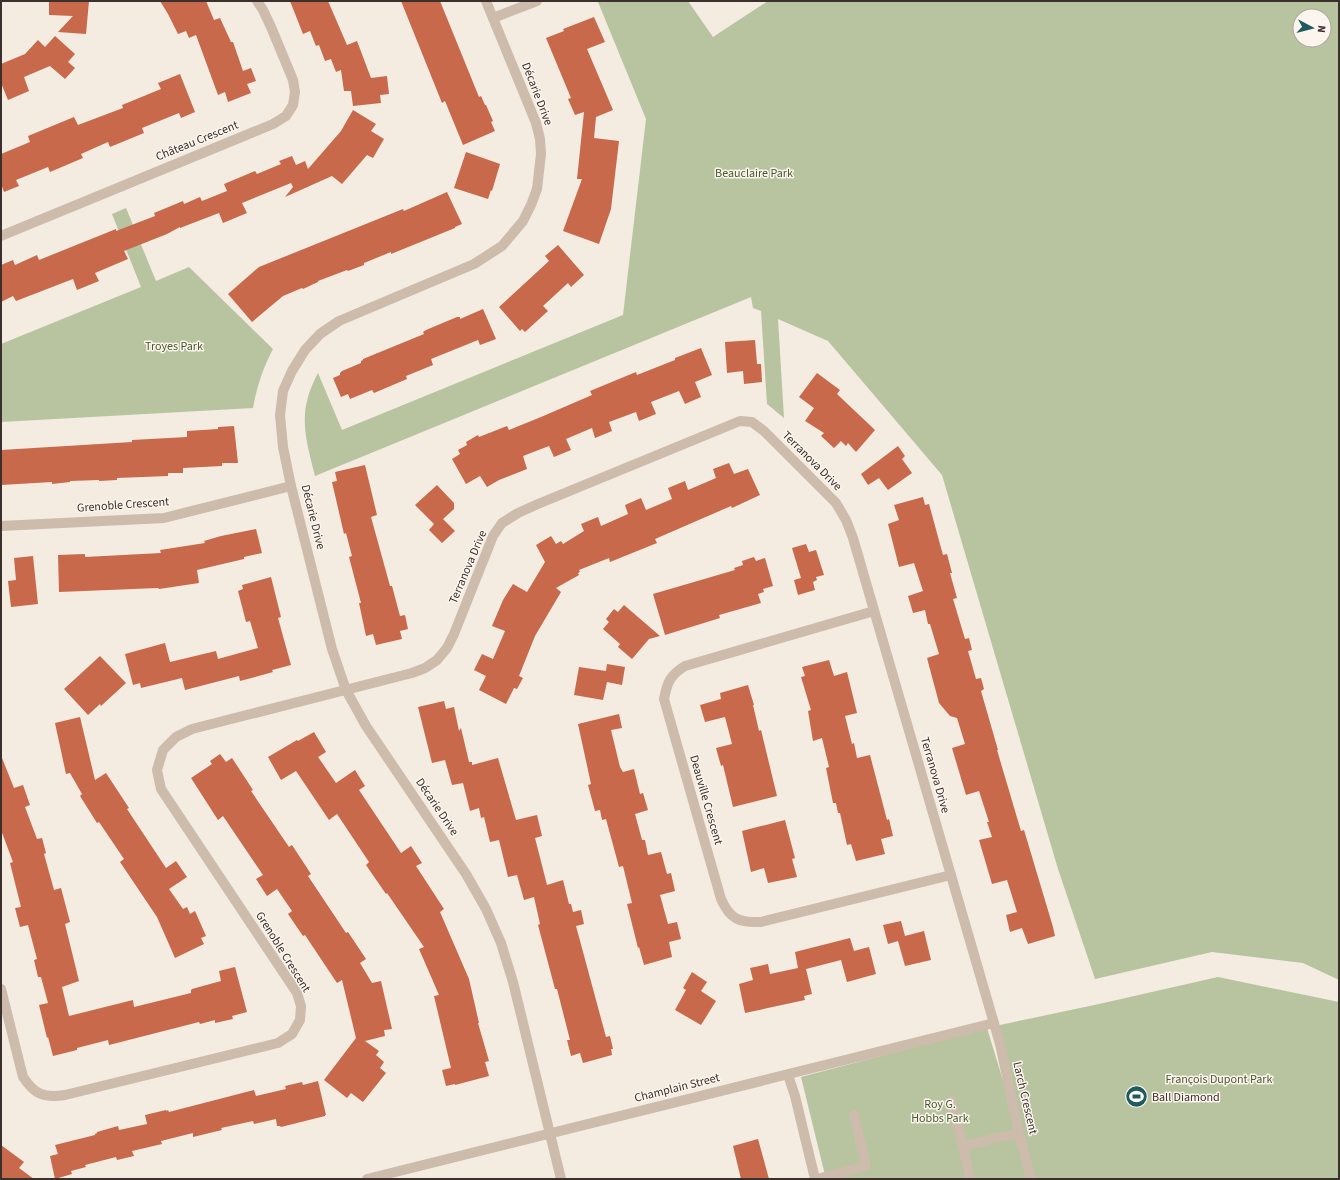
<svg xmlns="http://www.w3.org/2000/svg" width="1340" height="1180" font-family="'Source Sans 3',sans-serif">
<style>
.green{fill:#b8c4a0;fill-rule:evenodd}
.building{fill:#c8694b}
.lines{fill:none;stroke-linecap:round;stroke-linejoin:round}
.minor{stroke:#cdbbac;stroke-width:10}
.labels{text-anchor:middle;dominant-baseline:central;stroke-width:3;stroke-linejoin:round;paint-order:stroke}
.street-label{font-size:12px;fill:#3b302b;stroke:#fbf5ee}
.park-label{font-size:12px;fill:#4a5a2e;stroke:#fbf5ee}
.poi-label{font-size:12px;fill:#3b302b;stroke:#fbf5ee;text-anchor:start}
</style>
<rect width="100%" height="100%" fill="#f4ebe1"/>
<g class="green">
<path d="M 601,1 L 688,1 L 713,37 L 768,1 L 1339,1 L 1339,980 L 1303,963 L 1212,952 L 1095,979 L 1058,869 L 942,475 L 828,341 L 778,319 L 784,418 L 767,404 L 761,311 L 753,308 L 751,297 L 315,476 C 305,436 297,412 318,373 L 342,430 L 623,315 L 646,119 L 598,2 ZM 1300,16 L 1324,16 L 1324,40 L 1300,40 Z"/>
<path d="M 126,208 L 156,281 L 189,267 L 273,349 C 263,368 257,386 253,408 L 1,422 L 1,344 L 141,287 L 112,214 Z"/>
<path d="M 1218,977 L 1339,1002 L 1339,1179 L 1034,1179 L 995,1026 L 1099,1004 Z"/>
<path d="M 987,1028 L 1019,1133 L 1029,1179 L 826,1179 L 801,1077 Z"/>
</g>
<g class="building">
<path d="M 49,1 L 89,1 L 86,34 L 58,32 L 73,16 L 49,15 Z"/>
<path d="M 160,1 L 206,1 L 214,20 L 220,18 L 231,42 L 233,42 L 243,71 L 251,68 L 256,81 L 247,84 L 251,93 L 228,102 L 225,92 L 218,95 L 196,35 L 189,38 L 186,31 L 178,34 L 168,14 Z"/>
<path d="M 290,1 L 328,1 L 347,45 L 357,41 L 371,78 L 387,76 L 389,94 L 380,95 L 381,103 L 353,106 L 351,91 L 344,91 L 341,70 L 336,72 L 331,59 L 325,61 L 319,45 L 316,46 L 310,31 L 303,34 Z"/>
<path d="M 401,1 L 440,1 L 479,97 L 481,96 L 485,105 L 486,105 L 493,121 L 491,122 L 495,131 L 463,145 L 445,101 L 442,103 Z"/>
<path d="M 594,17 L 605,42 L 587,49 L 613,110 L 596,117 L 594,138 L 619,141 L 611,209 L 599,244 L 563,231 L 582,179 L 577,179 L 584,112 L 575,115 L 568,99 L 571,98 L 546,38 L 564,31 L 563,29 Z"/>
<path d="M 55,36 L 75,54 L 68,62 L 75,68 L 65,79 L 50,66 L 24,77 L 29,91 L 8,100 L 1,83 L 1,64 L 25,54 L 38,40 L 45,47 Z"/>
<path d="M 180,74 L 195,112 L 181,118 L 179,113 L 142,128 L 144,133 L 110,147 L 108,142 L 81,154 L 83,158 L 50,172 L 48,167 L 16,180 L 19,186 L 4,192 L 1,184 L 1,154 L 30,142 L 28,136 L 74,117 L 78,125 L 123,108 L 122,105 L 161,89 L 158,83 Z"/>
<path d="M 353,110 L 376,124 L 371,131 L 384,139 L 373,158 L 367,155 L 342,184 L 332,176 L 285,197 L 293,187 L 291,183 L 242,203 L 247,213 L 223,223 L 219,213 L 180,228 L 180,227 L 167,234 L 124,251 L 128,259 L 95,273 L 99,281 L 77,290 L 73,279 L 16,301 L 13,296 L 1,302 L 1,265 L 13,260 L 15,265 L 37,255 L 39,260 L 116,229 L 116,231 L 155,216 L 154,213 L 183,201 L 184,204 L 200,197 L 202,201 L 227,191 L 224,184 L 255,171 L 257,174 L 281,164 L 279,161 L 292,156 L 296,165 L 305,161 L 308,169 L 341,131 Z"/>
<path d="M 466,152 L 500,164 L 492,191 L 491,190 L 488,199 L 454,188 Z"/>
<path d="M 447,192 L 462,224 L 455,227 L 455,228 L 391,254 L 391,252 L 364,263 L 364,265 L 348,271 L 347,270 L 318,281 L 318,282 L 303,289 L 302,288 L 283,296 L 252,322 L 228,294 L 259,267 L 403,209 L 404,211 Z"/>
<path d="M 558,245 L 584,275 L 571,287 L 568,283 L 543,306 L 548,311 L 525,332 L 522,329 L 520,331 L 499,307 L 549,261 L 545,256 Z"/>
<path d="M 483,309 L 496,339 L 480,345 L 478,340 L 431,359 L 433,365 L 406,376 L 407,379 L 374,393 L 372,390 L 350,399 L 348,394 L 341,397 L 333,378 L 340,375 L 340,373 L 342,371 L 361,363 L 361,361 L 363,360 L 363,359 L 424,334 L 423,332 L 426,330 L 457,317 L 460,317 L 460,319 Z"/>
<path d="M 755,340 L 757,364 L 761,364 L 762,382 L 744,384 L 743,371 L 727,373 L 725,342 Z"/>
<path d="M 701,348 L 712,375 L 695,382 L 701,397 L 685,404 L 679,391 L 651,402 L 656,414 L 639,421 L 636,412 L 609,422 L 612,431 L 595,438 L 592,428 L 566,439 L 571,450 L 554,457 L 549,446 L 523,456 L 527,469 L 499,480 L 487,487 L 480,476 L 466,484 L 452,459 L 460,454 L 458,450 L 467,445 L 466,442 L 478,435 L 479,437 L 507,426 L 509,430 L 541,417 L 592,395 L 590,391 L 636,372 L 637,375 L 675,360 L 675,358 Z"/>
<path d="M 817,373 L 840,390 L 837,394 L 875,430 L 856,452 L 848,443 L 846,446 L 841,441 L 834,448 L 821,436 L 824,433 L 805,421 L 814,408 L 799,397 Z"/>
<path d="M 234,426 L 238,463 L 222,463 L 222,466 L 183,468 L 183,473 L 168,473 L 168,476 L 117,478 L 117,480 L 99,481 L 99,480 L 70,481 L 70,482 L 52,484 L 52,482 L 1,485 L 1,450 L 132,442 L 132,440 L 187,437 L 187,431 L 218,429 L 218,427 Z"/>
<path d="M 898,446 L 905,456 L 902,459 L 912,473 L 888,490 L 879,478 L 868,485 L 861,474 Z"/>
<path d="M 729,463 L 734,474 L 748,469 L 760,495 L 732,508 L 731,506 L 655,539 L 657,543 L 610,562 L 609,558 L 579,570 L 580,572 L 578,573 L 579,575 L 556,588 L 561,592 L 535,636 L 519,676 L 523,678 L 517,689 L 514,688 L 506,704 L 479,690 L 486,676 L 474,670 L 482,654 L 493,659 L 505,631 L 492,626 L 503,600 L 513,584 L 527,592 L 545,562 L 536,545 L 551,536 L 556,544 L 561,541 L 563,544 L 584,531 L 581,524 L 598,517 L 601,526 L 628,514 L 625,505 L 641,498 L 646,510 L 672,499 L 668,488 L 685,481 L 688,490 L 716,478 L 713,469 Z"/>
<path d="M 365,465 L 377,515 L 371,517 L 390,586 L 392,586 L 400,616 L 405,615 L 408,629 L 400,631 L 402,639 L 376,645 L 373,634 L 366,636 L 359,603 L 361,603 L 349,557 L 352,556 L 346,533 L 344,534 L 332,482 L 337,481 L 335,472 Z"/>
<path d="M 437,485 L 454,503 L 454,509 L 443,519 L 455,531 L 442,543 L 429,530 L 434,524 L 415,505 Z"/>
<path d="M 923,497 L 925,505 L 929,504 L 943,555 L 947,554 L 952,573 L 950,573 L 957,598 L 953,599 L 965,639 L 969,638 L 972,650 L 968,651 L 976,679 L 981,678 L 984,689 L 981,691 L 998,750 L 997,750 L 1021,831 L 1024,830 L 1053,927 L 1055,936 L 1028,944 L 1022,928 L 1010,932 L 1006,915 L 1017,912 L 1007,880 L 992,884 L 979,840 L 992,837 L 987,822 L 989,822 L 979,791 L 966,795 L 952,748 L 965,744 L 957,718 L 950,716 L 939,703 L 927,658 L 939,654 L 930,624 L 928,624 L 925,610 L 913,613 L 908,596 L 923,591 L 914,563 L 899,567 L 888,524 L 899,520 L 894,505 Z"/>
<path d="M 256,529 L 262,553 L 244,557 L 244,559 L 197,570 L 199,583 L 159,589 L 158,588 L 59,592 L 58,555 L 85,554 L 85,557 L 161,553 L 160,550 L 205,543 L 204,541 L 221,536 Z"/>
<path d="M 806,544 L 809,552 L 816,550 L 824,575 L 816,577 L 817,580 L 813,582 L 815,590 L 798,595 L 794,580 L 801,578 L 792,548 Z"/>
<path d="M 33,556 L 38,604 L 11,607 L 8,581 L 16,580 L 14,558 Z"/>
<path d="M 754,557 L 756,561 L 765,558 L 773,586 L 763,589 L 764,592 L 758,594 L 761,603 L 719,615 L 720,618 L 665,635 L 653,594 L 735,570 L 734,568 L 743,565 L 742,561 Z"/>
<path d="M 271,577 L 281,617 L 278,618 L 291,665 L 272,670 L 273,672 L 240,681 L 239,676 L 185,690 L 182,678 L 141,688 L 140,683 L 133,685 L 125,654 L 165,643 L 170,662 L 216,651 L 218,659 L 258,648 L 250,621 L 246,622 L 238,591 L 243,589 L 242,585 Z"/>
<path d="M 624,605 L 660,636 L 649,639 L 632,659 L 618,647 L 620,644 L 603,629 L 609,622 L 606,619 L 614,609 L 618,612 Z"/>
<path d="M 100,656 L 126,683 L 101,706 L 100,704 L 88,715 L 64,689 Z"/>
<path d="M 829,660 L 834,676 L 847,672 L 857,713 L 845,716 L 852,744 L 854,743 L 857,758 L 870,755 L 887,820 L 889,819 L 893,836 L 881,839 L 885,854 L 856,861 L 851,844 L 847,845 L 840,813 L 838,813 L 836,803 L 833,803 L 826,768 L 829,767 L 822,738 L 813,741 L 808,711 L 811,710 L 801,677 L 805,676 L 802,667 Z"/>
<path d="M 607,664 L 625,667 L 622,685 L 607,682 L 603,700 L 574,695 L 579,667 L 606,671 Z"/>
<path d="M 748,685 L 754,705 L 753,705 L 759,731 L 761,730 L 777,796 L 733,807 L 723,765 L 721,766 L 716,748 L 732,744 L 725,717 L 705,722 L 700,705 L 721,699 L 720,693 Z"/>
<path d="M 444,701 L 446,709 L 454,707 L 459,731 L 461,728 L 469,762 L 472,762 L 472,765 L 498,758 L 516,820 L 537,815 L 542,836 L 535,838 L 547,885 L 563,880 L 569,904 L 571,904 L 573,912 L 581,910 L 584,924 L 576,926 L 606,1037 L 610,1036 L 613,1049 L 611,1049 L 612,1055 L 583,1063 L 580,1053 L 571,1056 L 567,1040 L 570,1040 L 557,989 L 555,989 L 538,925 L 540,924 L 534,897 L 524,900 L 517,875 L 508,877 L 499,840 L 490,842 L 484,817 L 481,818 L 479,808 L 470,811 L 463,783 L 452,785 L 445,760 L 432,763 L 418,707 Z"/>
<path d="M 619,714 L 622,728 L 611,730 L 620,767 L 623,772 L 634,769 L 640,794 L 643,793 L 648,810 L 635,814 L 642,840 L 645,840 L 648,855 L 661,852 L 667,874 L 671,873 L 675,891 L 660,895 L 668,924 L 677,922 L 681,939 L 669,942 L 672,957 L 644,965 L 639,947 L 638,948 L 627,904 L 632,903 L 623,866 L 619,867 L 606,819 L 602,820 L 600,810 L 595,811 L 588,785 L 591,784 L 578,724 Z"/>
<path d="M 80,717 L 95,780 L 106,773 L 129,808 L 127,809 L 166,868 L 176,861 L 187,877 L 169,889 L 183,909 L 187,907 L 190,914 L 195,911 L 206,936 L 201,938 L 204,944 L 175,958 L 157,917 L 120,862 L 124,859 L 99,822 L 97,823 L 80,796 L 82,794 L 70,773 L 66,774 L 55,723 Z"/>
<path d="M 314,732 L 326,752 L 318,757 L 336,783 L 355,770 L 365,786 L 359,790 L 401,853 L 411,846 L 422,863 L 416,866 L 444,909 L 440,912 L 469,979 L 479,1023 L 478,1023 L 489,1061 L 485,1062 L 489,1076 L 455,1085 L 455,1084 L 446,1086 L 442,1070 L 451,1068 L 434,996 L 439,995 L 419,949 L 424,947 L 387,893 L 386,894 L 366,865 L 369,862 L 337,814 L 329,820 L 296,771 L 281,780 L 268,757 L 297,740 L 298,741 Z"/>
<path d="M 220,754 L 226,762 L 232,758 L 253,790 L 251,791 L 289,847 L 292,845 L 311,874 L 308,876 L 346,933 L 348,932 L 366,959 L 360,963 L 372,983 L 381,981 L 392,1029 L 384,1030 L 385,1036 L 365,1041 L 379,1051 L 376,1055 L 384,1062 L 380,1068 L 386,1073 L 363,1102 L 351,1093 L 347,1098 L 324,1080 L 356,1038 L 342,980 L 337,983 L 305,935 L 303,936 L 288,914 L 292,911 L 277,889 L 267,896 L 256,879 L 263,875 L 223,816 L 218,820 L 191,778 L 212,764 L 210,761 Z"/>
<path d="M 1,758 L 2,758 L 14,788 L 23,785 L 30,805 L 25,807 L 37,839 L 42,838 L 46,853 L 44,854 L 54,890 L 61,888 L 70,922 L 65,924 L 79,981 L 62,987 L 69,1016 L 133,1000 L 134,1007 L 191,993 L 191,990 L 192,989 L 221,981 L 219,971 L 235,967 L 247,1012 L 232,1016 L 233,1019 L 215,1023 L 215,1020 L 200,1024 L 199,1022 L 109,1045 L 108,1040 L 77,1048 L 77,1050 L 53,1056 L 48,1037 L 47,1038 L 39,1005 L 48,1003 L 41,977 L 38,977 L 34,960 L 37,959 L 28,925 L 20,927 L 15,908 L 21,907 L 10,863 L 13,862 L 1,830 Z"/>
<path d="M 785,820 L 795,858 L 792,859 L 797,877 L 768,883 L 764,868 L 751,872 L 742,831 Z"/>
<path d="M 901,921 L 905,936 L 924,931 L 931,960 L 905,966 L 898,941 L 888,944 L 883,925 Z"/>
<path d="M 850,938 L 854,951 L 869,947 L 876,974 L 847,982 L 841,960 L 806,969 L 812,994 L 804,996 L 805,1000 L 745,1013 L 739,984 L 753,980 L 750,968 L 768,964 L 770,974 L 798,968 L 795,952 Z"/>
<path d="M 692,972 L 707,982 L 701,991 L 716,1001 L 701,1025 L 675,1010 L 686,990 L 683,988 Z"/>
<path d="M 318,1081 L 326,1115 L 325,1115 L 325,1116 L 281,1127 L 280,1126 L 277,1126 L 276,1119 L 254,1124 L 253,1121 L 221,1128 L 222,1130 L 193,1137 L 193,1133 L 161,1141 L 162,1144 L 132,1151 L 134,1156 L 117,1160 L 116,1157 L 85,1165 L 86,1167 L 71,1171 L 72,1174 L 55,1179 L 50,1156 L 58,1154 L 55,1145 L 95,1135 L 95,1134 L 97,1133 L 97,1132 L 118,1126 L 119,1130 L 147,1124 L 145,1115 L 166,1110 L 166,1111 L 168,1110 L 169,1112 L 254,1090 L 256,1096 L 286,1089 L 285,1086 L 302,1082 L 303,1085 Z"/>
<path d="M 758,1139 L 769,1179 L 741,1179 L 733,1146 Z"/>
<path d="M 1,1145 L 24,1162 L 19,1168 L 34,1179 L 1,1179 Z"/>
</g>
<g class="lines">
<g class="minor">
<path d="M 486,1 L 536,123 L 540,139 L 541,154 L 537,189 L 531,205 L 523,221 L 502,246 L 474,264 L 339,321 L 320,334 L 305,350 L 292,371 L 283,391 L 280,415 L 283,447 L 291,486 L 332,649 L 346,690 L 366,726 L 466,874 L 486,909 L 501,943 L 513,982 L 561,1179"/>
<path d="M 493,18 L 537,1"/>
<path d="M 1,236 L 273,124 L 286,116 L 293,105 L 295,92 L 293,80 L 271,27 L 263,10 L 257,1"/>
<path d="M 1,526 L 164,518 L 291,486"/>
<path d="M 874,611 L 685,666 C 670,675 667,683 664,699 L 721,899 C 730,919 739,923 761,922 L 951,875"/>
<path d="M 1,989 L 23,1077 C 35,1095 44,1098 65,1095 L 278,1043 L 292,1034 L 300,1020 L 301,1006 L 297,993 L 161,789 L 157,770 L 163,750 L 176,737 L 192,729 L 412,673 L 425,668 L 437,660 L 447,648 L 454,634 L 493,536 L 502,523 L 518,513 L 538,504 L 740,421 L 752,422 L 764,431 L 836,503 L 846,520 L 853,538 L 1000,1044 L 1019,1133 L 1031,1179"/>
<path d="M 788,1075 L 795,1096 L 815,1179"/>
<path d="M 951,1101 L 963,1146 L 970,1179"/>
<path d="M 963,1146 L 1019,1133"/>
<path d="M 367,1179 L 994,1023"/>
<path d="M 817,1179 L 866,1166 L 854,1115"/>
</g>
</g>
<defs>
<symbol id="stadium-disc" viewBox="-11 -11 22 22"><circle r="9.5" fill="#1f5a5e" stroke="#fbf5ee"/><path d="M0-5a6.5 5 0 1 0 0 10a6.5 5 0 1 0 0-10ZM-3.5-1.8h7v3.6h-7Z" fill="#fff"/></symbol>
</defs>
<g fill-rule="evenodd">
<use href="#stadium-disc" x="1124" y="1084" width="25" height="25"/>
</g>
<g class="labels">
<g class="street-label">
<text transform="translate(537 94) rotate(69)">Décarie Drive</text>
<text transform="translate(197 141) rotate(-22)">Château Crescent</text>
<text transform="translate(812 461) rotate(45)">Terranova Drive</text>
<text transform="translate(123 505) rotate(-4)">Grenoble Crescent</text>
<text transform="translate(313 517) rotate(76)">Décarie Drive</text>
<text transform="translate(468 567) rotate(-67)">Terranova Drive</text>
<text transform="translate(935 775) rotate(74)">Terranova Drive</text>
<text transform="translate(706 800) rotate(74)">Deauville Crescent</text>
<text transform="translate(437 807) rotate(56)">Décarie Drive</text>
<text transform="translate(283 952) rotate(58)">Grenoble Crescent</text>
<text transform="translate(677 1088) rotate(-14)">Champlain Street</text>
<text transform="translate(1025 1098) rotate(77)">Larch Crescent</text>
</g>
<g class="park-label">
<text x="754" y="173">Beauclaire Park</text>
<text x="174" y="346">Troyes Park</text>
<text x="1219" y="1079">François Dupont Park</text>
<text x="940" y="1104">Roy G.<tspan x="940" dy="14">Hobbs Park</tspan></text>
</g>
<g class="poi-label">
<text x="1152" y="1097">Ball Diamond</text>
</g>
</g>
<rect width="1340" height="1180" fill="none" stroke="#3b302b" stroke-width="4"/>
<g transform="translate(1312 28) rotate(97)"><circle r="19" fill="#fbf5ee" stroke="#aea6a0"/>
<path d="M0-3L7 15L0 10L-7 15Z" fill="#1f5a5e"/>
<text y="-6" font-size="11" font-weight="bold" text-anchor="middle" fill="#3b302b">N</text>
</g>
</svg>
